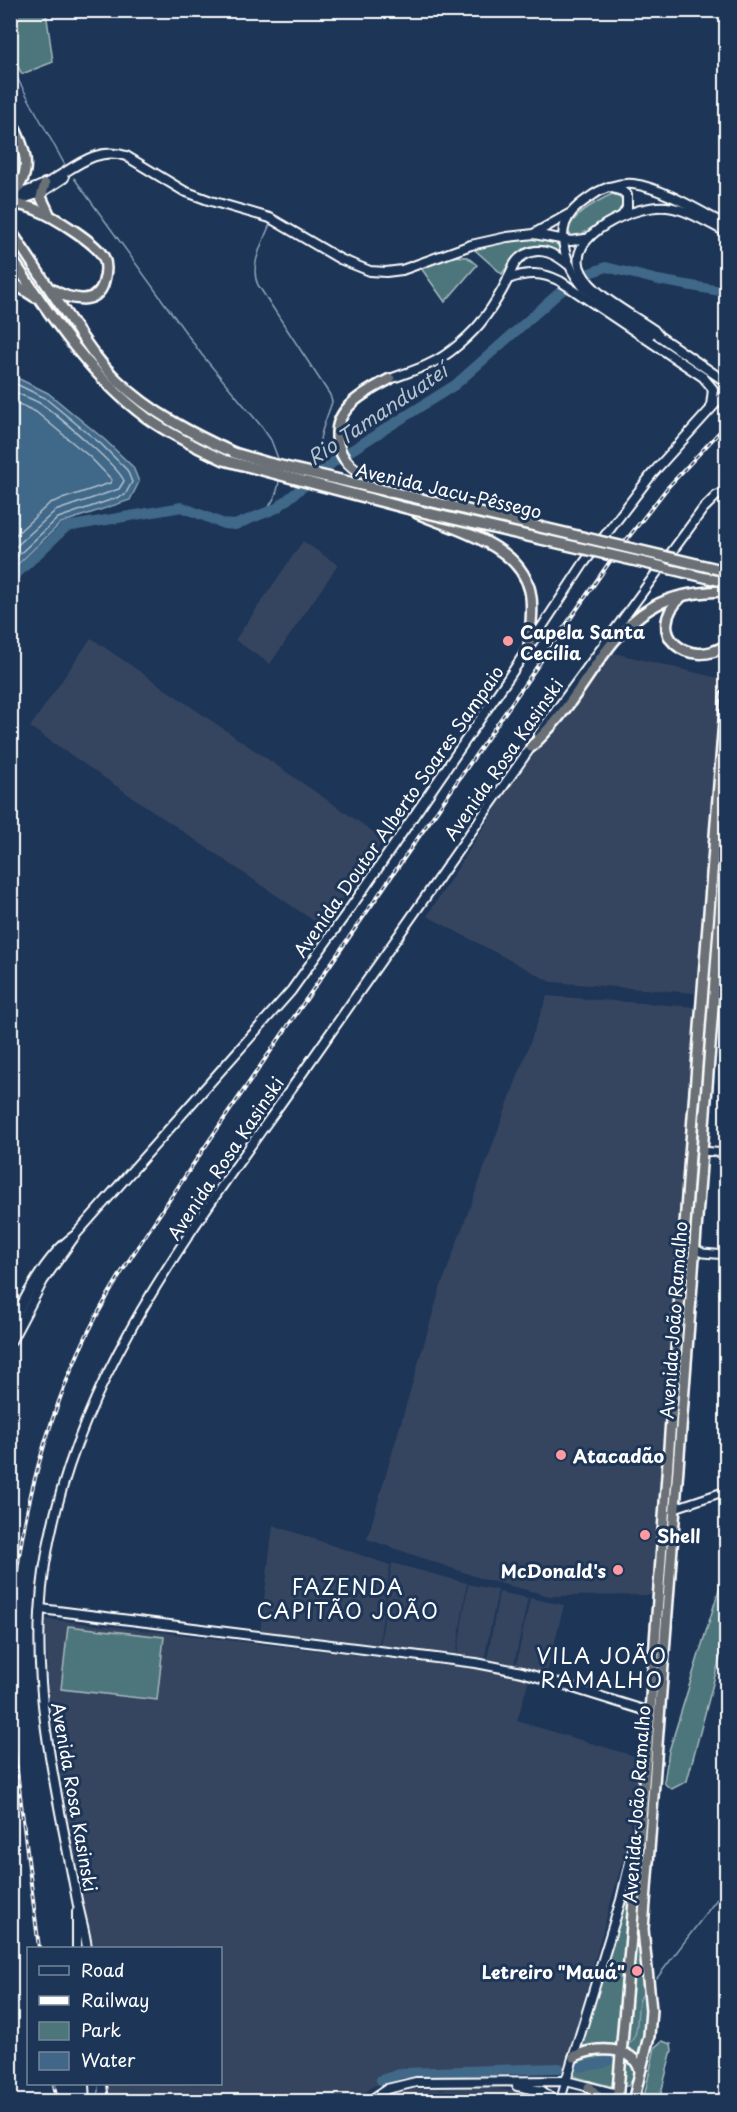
<svg xmlns="http://www.w3.org/2000/svg" width="737" height="2112" font-family="'Playpen Sans',sans-serif">
<style>
.built{fill:#34445f}
.green{fill:#4d767b;stroke:#a6babd;stroke-width:1.5}
.water{fill:#416788;stroke:#8da4b8;stroke-width:1.5}
.lines{fill:none;stroke-linecap:round;stroke-linejoin:round}
.shore{stroke:#b3c2cf;stroke-width:1.5}
.stream{stroke:#8da4b8;stroke-width:1.5}
.river{stroke:#416788;stroke-width:10}
.tertiary-casing{stroke:#fff;stroke-width:11}
.secondary-casing{stroke:#fff;stroke-width:12}
.trunk-casing{stroke:#fff;stroke-width:14}
.tertiary{stroke:#1d3557;stroke-width:7}
.secondary{stroke:#1d3557;stroke-width:8}
.trunk{stroke:#6a7074;stroke-width:9}
.rail-casing{stroke:#fff;stroke-width:4}
.rail{stroke:#1d3557;stroke-width:1.5;stroke-dasharray:4.5;stroke-linecap:butt}
.trunk-bridge-casing{stroke:#fff;stroke-width:14;stroke-linecap:butt}
.trunk-bridge{stroke:#6a7074;stroke-width:9}
.poi-dot{fill:#ff9aa2;stroke:#1d3557;stroke-width:2}
.labels{text-anchor:middle;dominant-baseline:central;stroke-width:6;stroke-linejoin:round;paint-order:stroke}
.street-label{font-size:18px;fill:#fff;stroke:#1d3557}
.poi-label{font-size:18px;font-weight:bold;fill:#fff;stroke:#1d3557;text-anchor:start}
.water-label{font-size:20px;font-style:italic;fill:#b3c2cf;stroke:#1d3557}
.quarter-label{font-size:21px;letter-spacing:1.5px;fill:#fff;stroke:#1d3557}
</style>
<rect width="100%" height="100%" fill="#1d3557"/>
<filter id="ink" filterUnits="userSpaceOnUse"><feTurbulence type="fractalNoise" baseFrequency=".0167" numOctaves="2"/><feDisplacementMap in="SourceGraphic" scale="12" xChannelSelector="R" yChannelSelector="G"/><feConvolveMatrix kernelMatrix="1 2 1 2 8 2 1 2 1" color-interpolation-filters="sRGB"/></filter>
<g filter="url(#ink)">
<g class="built">
<path d="M 303,541 L 338,565 L 270,664 L 235,640 Z"/>
<path d="M 91,638 L 384,839 L 324,928 L 30,727 Z"/>
<path d="M 610,652 L 722,679 L 695,993 L 551,982 L 427,916 L 513,781 Z"/>
<path d="M 547,996 L 695,1007 L 651,1595 L 550,1596 L 483,1579 L 367,1539 L 439,1292 Z"/>
<path d="M 273,1525 L 390,1565 L 379,1644 L 260,1633 Z"/>
<path d="M 392,1563 L 467,1583 L 456,1656 L 380,1646 Z"/>
<path d="M 468,1584 L 498,1590 L 484,1661 L 457,1657 Z"/>
<path d="M 499,1592 L 528,1598 L 514,1665 L 487,1661 Z"/>
<path d="M 530,1598 L 564,1605 L 547,1673 L 516,1665 Z"/>
<path d="M 46,1619 L 504,1672 L 529,1680 L 517,1721 L 641,1758 L 629,1837 L 565,2067 L 416,2071 L 372,2087 L 355,2101 L 109,2101 L 106,2084 L 220,2084 L 220,1948 L 88,1948 L 80,1888 L 67,1821 L 48,1686 Z"/>
<path d="M 493,2088 L 544,2095 L 549,2101 L 380,2102 L 401,2091 L 412,2089 Z"/>
</g>
<g class="green">
<path d="M 10,11 L 46,11 L 53,62 L 22,74 L 11,55 Z"/>
<path d="M 612,194 L 618,196 L 624,203 L 621,211 L 580,235 L 571,236 L 568,230 C 574,213 597,201 612,194 Z"/>
<path d="M 528,236 C 549,239 556,237 566,258 L 530,248 L 513,258 L 502,274 L 475,250 L 481,246 Z"/>
<path d="M 451,256 L 467,257 L 477,265 L 445,302 L 421,268 Z"/>
<path d="M 726,1567 L 726,1635 L 687,1781 L 672,1789 L 666,1785 L 664,1782 L 669,1751 Z"/>
<path d="M 68,1626 L 164,1637 L 157,1700 L 61,1689 Z"/>
<path d="M 642,1881 L 644,1883 C 645,1928 659,2054 628,2086 L 613,2087 L 576,2077 L 573,2073 L 629,1887 Z"/>
<path d="M 662,2041 L 671,2044 L 672,2050 L 659,2101 L 643,2101 L 655,2047 Z"/>
</g>
<path class="water" d="M 11,375 L 48,393 L 105,440 L 133,467 L 139,482 L 130,500 L 61,523 L 11,571 Z"/>
<g class="lines">
<g class="shore">
<path d="M 10,381 L 45,398 L 101,444 L 127,470 L 132,482 L 125,495 L 58,518 L 10,563"/>
<path d="M 10,390 C 20,395 31,398 41,404 C 55,413 120,468 124,481 L 119,489 L 55,511 L 10,552"/>
<path d="M 10,400 L 36,412 L 90,457 L 112,480 L 110,483 L 50,503 L 10,540"/>
</g>
<g class="stream">
<path d="M 10,65 L 65,165"/>
<path d="M 74,178 L 202,355 L 262,427 L 271,440 L 279,461"/>
<path d="M 270,224 C 263,242 249,266 258,285 L 330,395 L 332,402 C 325,424 312,446 324,468"/>
<path d="M 264,514 C 272,503 279,492 279,478"/>
<path d="M 657,1978 L 726,1887"/>
<path d="M 629,2044 C 644,2029 631,2007 645,1991"/>
</g>
<g class="river">
<path d="M 10,580 L 66,527 L 182,507 L 224,524 L 235,525 L 277,508 L 336,460 L 455,385 L 560,292 L 587,274 L 606,267 L 658,280 L 726,292"/>
<path d="M 580,2067 L 604,2063 L 614,2057"/>
<path d="M 381,2080 L 403,2073 L 559,2068"/>
</g>
<defs>
<g id="tertiary">
<path d="M 702,1151 L 726,1153"/>
<path d="M 695,1249 L 703,1253 L 726,1255"/>
<path d="M 675,1508 L 726,1491"/>
<path d="M 560,2102 L 566,2081"/>
</g>
<g id="secondary">
<path d="M 609,187 L 622,191 L 627,195 L 627,208 L 622,216"/>
<path d="M 10,198 C 22,193 34,189 45,184 C 71,171 95,145 126,156 L 184,191 L 211,201 L 270,218 L 340,259 L 370,271 L 386,272 L 402,270 L 471,245 L 507,237 L 534,234 L 571,241 L 585,239"/>
<path d="M 10,203 L 41,193 L 64,178"/>
<path d="M 726,232 C 708,223 687,209 667,207 C 639,203 561,235 582,273 C 593,295 633,315 654,330 L 659,336 L 726,382"/>
<path d="M 535,233 L 569,214"/>
<path d="M 508,279 C 527,272 542,272 560,281 L 703,377 L 713,389 L 711,406"/>
<path d="M 651,334 L 584,288 C 568,269 553,234 572,212 C 577,206 584,201 590,197 C 602,188 618,183 633,184 C 663,188 699,211 726,225"/>
<path d="M 390,379 C 403,374 417,370 429,364 C 447,357 474,333 485,317 C 493,306 501,293 507,281 C 512,271 513,261 524,255 C 541,245 557,255 570,266"/>
<path d="M 539,734 L 703,509 L 716,496 L 726,492"/>
<path d="M 10,1328 C 24,1298 47,1255 74,1236"/>
<path d="M 10,1343 L 43,1281 L 77,1233 L 291,991 L 363,890 L 509,677 L 584,563 L 652,474 L 726,392"/>
<path d="M 41,1609 L 476,1663 L 522,1672 L 650,1712"/>
<path d="M 77,1912 L 77,1948"/>
<path d="M 87,1948 C 85,1930 79,1913 76,1895 C 59,1802 35,1709 40,1613 C 51,1406 188,1235 303,1072 C 380,962 456,853 533,744"/>
<path d="M 566,2081 L 621,1900 L 636,1837"/>
<path d="M 94,2084 L 95,2102"/>
<path d="M 102,2084 L 104,2102"/>
<path d="M 517,2086 L 542,2091 L 556,2102"/>
<path d="M 368,2102 L 387,2089 L 416,2082 L 566,2081 L 617,2094"/>
</g>
<g id="trunk">
<path d="M 10,119 C 23,143 37,174 10,195"/>
<path d="M 45,184 L 41,197 L 49,214"/>
<path d="M 10,203 C 20,205 29,206 37,210 C 53,216 97,243 104,258 C 107,265 106,274 104,281 C 98,308 68,299 51,289"/>
<path d="M 10,230 C 30,259 49,289 69,318 C 84,340 98,362 117,380 C 150,412 192,434 234,453"/>
<path d="M 10,256 C 50,315 89,375 147,418 C 171,435 198,448 224,460"/>
<path d="M 10,281 L 35,297"/>
<path d="M 390,379 C 367,391 335,407 337,437 C 338,448 343,459 351,466 C 363,477 382,484 396,491"/>
<path d="M 417,513 C 456,530 519,544 530,591 C 534,609 530,629 529,647"/>
<path d="M 663,567 L 726,582"/>
<path d="M 682,596 C 641,635 691,670 726,645"/>
<path d="M 531,747 C 542,736 553,725 562,713 C 590,678 611,632 651,608 C 673,594 701,592 726,591"/>
<path d="M 574,2057 C 593,2046 634,2045 640,2071"/>
<path d="M 589,2087 L 603,2102"/>
<path d="M 617,2102 L 650,1712 L 690,1155 L 726,695"/>
<path d="M 633,2102 L 649,2036 L 651,2010 L 643,1929 L 726,836"/>
</g>
</defs>
<use href="#tertiary" class="tertiary-casing"/>
<use href="#secondary" class="secondary-casing"/>
<use href="#trunk" class="trunk-casing"/>
<use href="#tertiary" class="tertiary"/>
<use href="#secondary" class="secondary"/>
<use href="#trunk" class="trunk"/>
<defs>
<g id="rail">
<path d="M 10,1650 C 14,1548 37,1447 78,1354 C 104,1295 140,1243 176,1190 C 218,1127 262,1064 305,1001 C 407,852 511,705 613,557 L 668,487 L 726,425"/>
<path d="M 10,1698 L 16,1763 L 39,1948"/>
<path d="M 54,2084 L 57,2102"/>
</g>
</defs>
<use href="#rail" class="rail-casing"/>
<use href="#rail" class="rail"/>
<defs>
<g id="trunk-bridge">
<path d="M 234,453 L 268,463 L 726,571"/>
<path d="M 224,460 L 406,508 L 663,567"/>
</g>
</defs>
<use href="#trunk-bridge" class="trunk-bridge-casing"/>
<use href="#trunk-bridge" class="trunk-bridge"/>
</g>
</g>
<g class="poi-dot">
<circle cx="508" cy="641" r="6"/>
<circle cx="561" cy="1455" r="6"/>
<circle cx="645" cy="1535" r="6"/>
<circle cx="618" cy="1570" r="6"/>
<circle cx="637" cy="1971" r="6"/>
</g>
<g class="labels">
<g class="street-label">
<text transform="translate(449 490) rotate(13)">Avenida Jacu-Pêssego</text>
<text transform="translate(503 759) rotate(-55)">Avenida Rosa Kasinski</text>
<text transform="translate(398 811) rotate(-55)">Avenida Doutor Alberto Soares Sampaio</text>
<text transform="translate(225 1158) rotate(-56)">Avenida Rosa Kasinski</text>
<text transform="translate(673 1320) rotate(-86)">Avenida João Ramalho</text>
<text transform="translate(75 1797) rotate(80)">Avenida Rosa Kasinski</text>
<text transform="translate(636 1804) rotate(-86)">Avenida João Ramalho</text>
</g>
<g class="poi-label">
<text x="520" y="631">Capela Santa<tspan x="520" dy="21">Cecília</tspan></text>
<text x="573" y="1455">Atacadão</text>
<text x="657" y="1535">Shell</text>
<text x="606" y="1570" text-anchor="end">McDonald's</text>
<text x="625" y="1971" text-anchor="end">Letreiro "Mauá"</text>
</g>
<g class="water-label">
<text transform="translate(377 414) rotate(-34)">Rio Tamanduateí</text>
</g>
<g class="quarter-label">
<text x="348" y="1586">FAZENDA<tspan x="348" dy="24">CAPITÃO JOÃO</tspan></text>
<text x="602" y="1655">VILA JOÃO<tspan x="602" dy="24">RAMALHO</tspan></text>
</g>
</g>
<rect width="737" height="2112" fill="none" stroke="#1d3557" stroke-width="36"/>
<rect x="18" y="18" width="701" height="2076" fill="none" stroke="#fff" stroke-width="2" filter="url(#ink)"/>
<rect x="27" y="1947" width="195" height="138" fill="#1d3557" stroke="#77869a" stroke-width="1.5"/>
<rect x="39" y="1966" width="30" height="9" fill="#1d3557" stroke="#77869a" stroke-width="1.5"/>
<text x="81" y="1977" font-size="18" fill="#ffffff">Road</text>
<rect x="39" y="1996" width="30" height="9" fill="#ffffff" stroke="#77869a" stroke-width="1.5"/>
<text x="81" y="2007" font-size="18" fill="#ffffff">Railway</text>
<rect x="39" y="2022" width="30" height="18" fill="#4d767b" stroke="#77869a" stroke-width="1.5"/>
<text x="81" y="2037" font-size="18" fill="#ffffff">Park</text>
<rect x="39" y="2052" width="30" height="18" fill="#416788" stroke="#77869a" stroke-width="1.5"/>
<text x="81" y="2067" font-size="18" fill="#ffffff">Water</text>
</svg>
